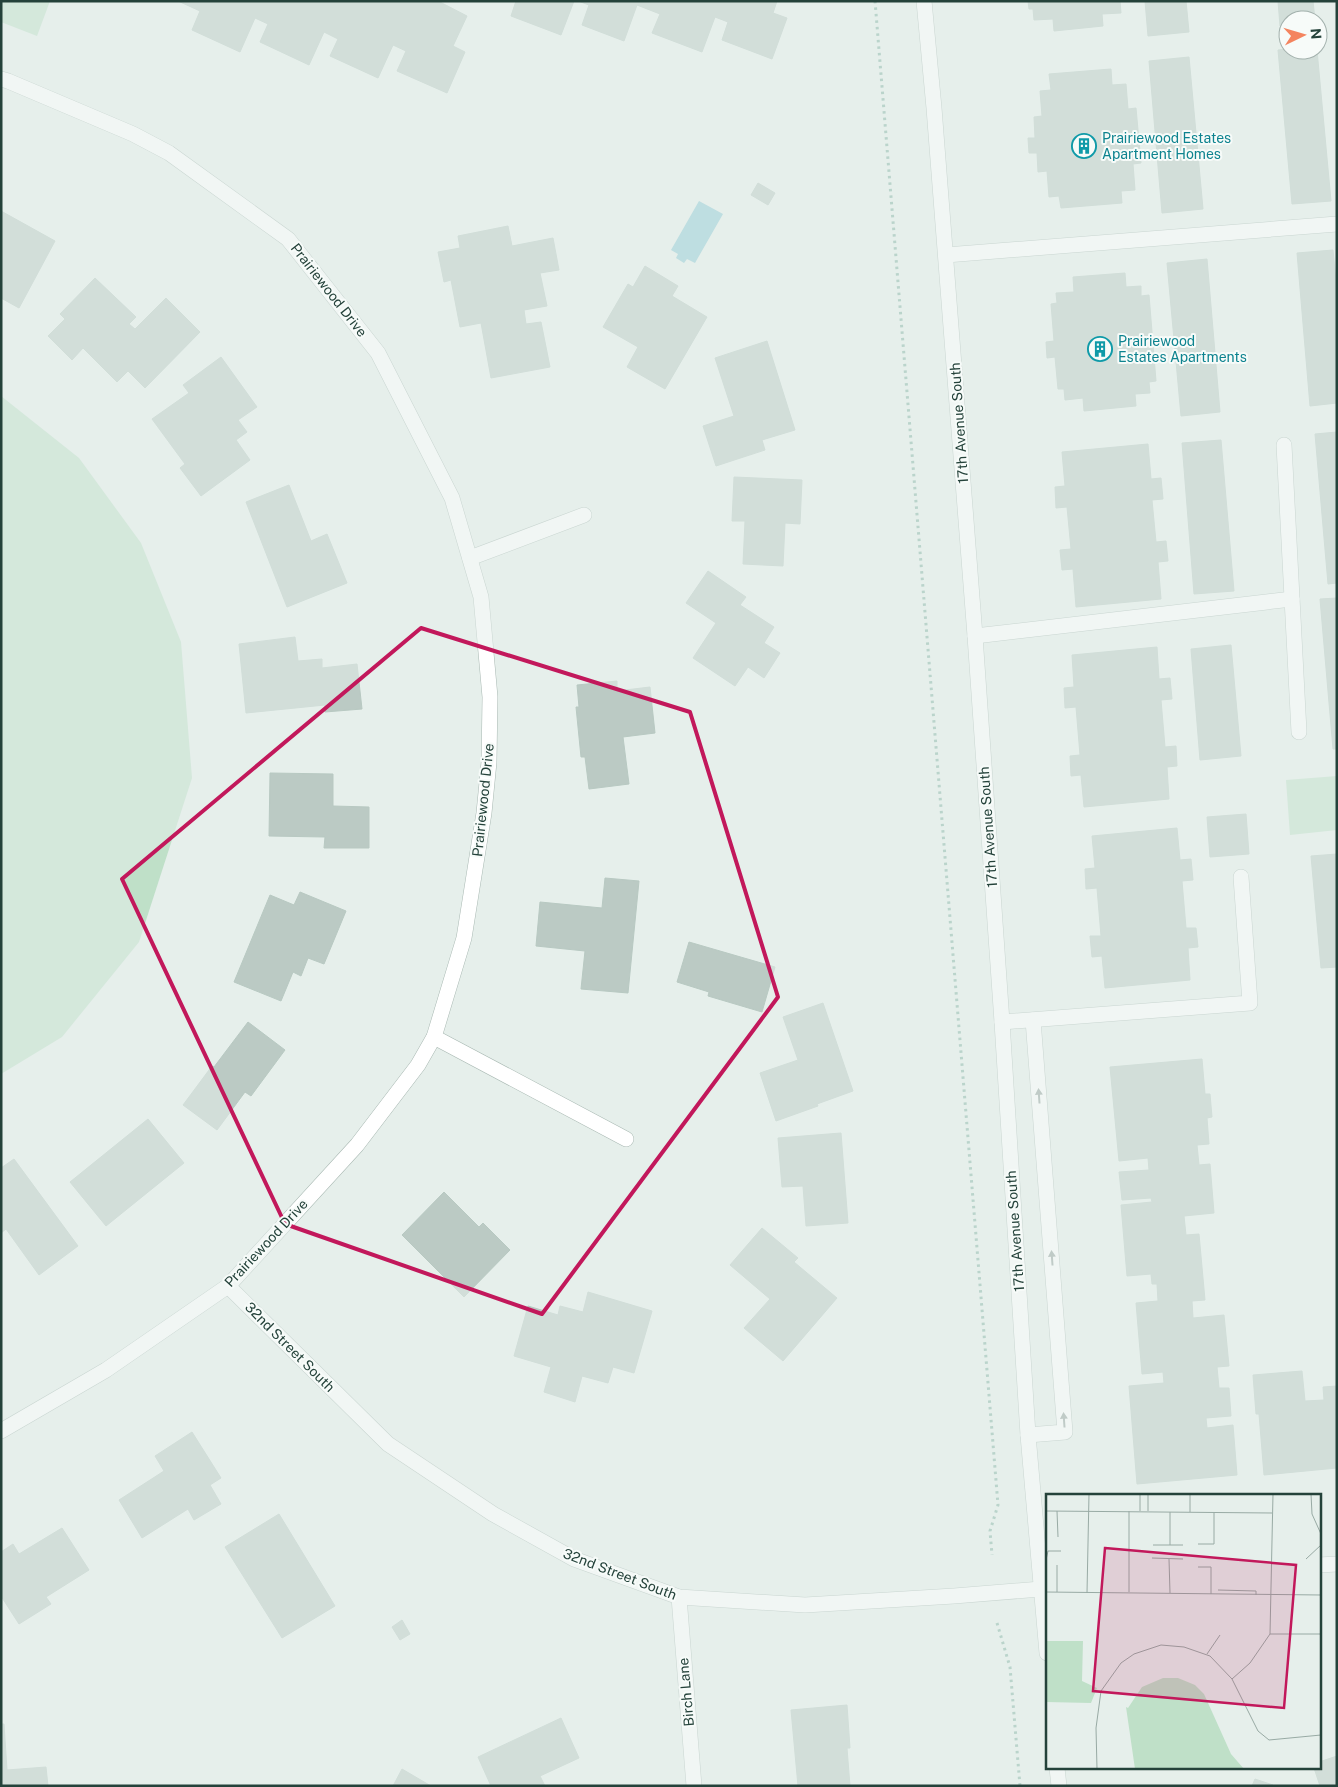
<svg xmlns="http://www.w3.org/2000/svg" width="1338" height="1787" font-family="'Public Sans',sans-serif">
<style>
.green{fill:#bfe0c8}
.water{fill:#8ec9d4}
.building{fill:#bbcac4;stroke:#b8c9c2}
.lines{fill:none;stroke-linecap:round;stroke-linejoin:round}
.service-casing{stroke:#a8b8b2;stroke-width:16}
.minor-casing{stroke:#a8b8b2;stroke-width:16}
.tertiary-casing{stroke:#a8b8b2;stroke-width:16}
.path{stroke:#86b3a5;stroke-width:3;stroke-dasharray:2.5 4;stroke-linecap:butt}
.service{stroke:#fff;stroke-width:15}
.minor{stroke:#fff;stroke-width:15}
.tertiary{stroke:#fff;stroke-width:15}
.oneway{fill:#92a09c}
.marked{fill:none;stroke:#c2185b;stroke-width:4;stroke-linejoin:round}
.labels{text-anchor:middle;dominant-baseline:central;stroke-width:4;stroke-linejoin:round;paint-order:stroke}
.culture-label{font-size:14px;fill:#0d838f;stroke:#f7fbf9;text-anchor:start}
.street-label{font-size:14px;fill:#24423a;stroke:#f7fbf9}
.inset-road{fill:none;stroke:#98aaa4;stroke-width:1}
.view{fill:#c2185b;fill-opacity:0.15;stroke:#c2185b;stroke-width:2.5}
.inset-edge{fill:none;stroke:#24423a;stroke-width:2.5}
</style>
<rect width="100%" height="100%" fill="#e6efeb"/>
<g class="green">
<path d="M 1,1 L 50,1 L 37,36 L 1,22 Z"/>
<path d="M 1,396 L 79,458 L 141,543 L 181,642 L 192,778 L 139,942 L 62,1037 L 1,1074 Z"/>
<path d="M 1337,776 L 1337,830 L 1290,835 L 1286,780 Z"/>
</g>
<path class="water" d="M 699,201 L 723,214 L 695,263 L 687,259 L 684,263 L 676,258 L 678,254 L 671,250 Z"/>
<g class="building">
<path d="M 178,1 L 438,1 L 467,16 L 453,46 L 465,52 L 447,93 L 397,71 L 406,51 L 393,45 L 378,78 L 330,56 L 338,39 L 324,32 L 309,65 L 260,42 L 268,24 L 255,18 L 240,52 L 192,30 L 200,11 Z"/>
<path d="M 516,1 L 574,1 L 561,35 L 511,16 Z"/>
<path d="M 578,1 L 777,1 L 773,13 L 787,18 L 772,59 L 722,40 L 728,22 L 715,17 L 702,52 L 652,33 L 660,14 L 637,5 L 624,41 L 582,25 L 589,5 Z"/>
<path d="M 1028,1 L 1122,1 L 1120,1 L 1121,13 L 1102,14 L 1103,26 L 1054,31 L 1053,19 L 1034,20 L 1033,9 L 1029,9 Z"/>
<path d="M 1145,1 L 1186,1 L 1189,32 L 1148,36 Z"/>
<path d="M 1278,1 L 1313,1 L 1315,20 L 1288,20 L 1288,26 L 1280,26 Z"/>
<path d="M 1288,49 L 1317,50 L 1331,201 L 1292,204 L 1278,50 Z"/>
<path d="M 1189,57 L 1203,209 L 1162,213 L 1149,61 Z"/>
<path d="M 1111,69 L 1112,85 L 1126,84 L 1128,109 L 1136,108 L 1141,163 L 1133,164 L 1135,190 L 1121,191 L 1122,203 L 1061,208 L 1059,196 L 1049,197 L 1047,171 L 1038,172 L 1037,153 L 1029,153 L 1028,138 L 1035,138 L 1034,117 L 1042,116 L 1040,91 L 1051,90 L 1049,74 Z"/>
<path d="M 758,183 L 775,193 L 768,205 L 751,195 Z"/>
<path d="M 1,211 L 55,241 L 19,308 L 1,298 Z"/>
<path d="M 508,226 L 512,246 L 553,238 L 559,270 L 540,273 L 547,306 L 524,310 L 526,324 L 541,322 L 550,367 L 491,378 L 481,323 L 460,327 L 451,280 L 444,282 L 438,252 L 460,248 L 458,236 Z"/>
<path d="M 1333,250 L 1337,291 L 1337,403 L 1310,406 L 1297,253 Z"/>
<path d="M 1207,259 L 1220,412 L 1181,416 L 1167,263 Z"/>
<path d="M 645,266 L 678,286 L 672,296 L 707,317 L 665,389 L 627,367 L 638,347 L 603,327 L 628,284 L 633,287 Z"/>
<path d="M 1125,273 L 1126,287 L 1141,286 L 1141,296 L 1149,295 L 1156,381 L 1149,382 L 1150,393 L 1135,394 L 1136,406 L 1084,411 L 1083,398 L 1065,400 L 1064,389 L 1058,389 L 1055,357 L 1047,358 L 1046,342 L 1054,341 L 1051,304 L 1057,303 L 1056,293 L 1074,292 L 1073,277 Z"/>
<path d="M 95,278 L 136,317 L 129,324 L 135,329 L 166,298 L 200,332 L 145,388 L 128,371 L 117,382 L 83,348 L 72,360 L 48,336 L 65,319 L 60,314 Z"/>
<path d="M 767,341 L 795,430 L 762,440 L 765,450 L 716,466 L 703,426 L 734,416 L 715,358 Z"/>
<path d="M 221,357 L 257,407 L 238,420 L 247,432 L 236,440 L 250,460 L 201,496 L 180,468 L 185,464 L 152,419 L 189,393 L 183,385 Z"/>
<path d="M 1337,432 L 1337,583 L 1328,584 L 1315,434 Z"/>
<path d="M 1221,440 L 1234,591 L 1194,594 L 1182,443 Z"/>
<path d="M 1148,444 L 1151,479 L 1161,478 L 1163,499 L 1152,500 L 1156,542 L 1166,541 L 1168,561 L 1158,562 L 1161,599 L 1076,607 L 1073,569 L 1062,570 L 1060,550 L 1071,549 L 1067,507 L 1056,508 L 1055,487 L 1065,486 L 1062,452 Z"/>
<path d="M 734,477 L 802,480 L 800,524 L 785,523 L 783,566 L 743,564 L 745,521 L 732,521 Z"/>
<path d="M 289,485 L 311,541 L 327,534 L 347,583 L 287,607 L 246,502 Z"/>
<path d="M 708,571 L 746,597 L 740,605 L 774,627 L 764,643 L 780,653 L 764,678 L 748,667 L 735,686 L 693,658 L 716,623 L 686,603 Z"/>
<path d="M 1337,598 L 1337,749 L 1333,749 L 1320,599 Z"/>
<path d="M 295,637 L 298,661 L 322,659 L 322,668 L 357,664 L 362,709 L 325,712 L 325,705 L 246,713 L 239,644 Z"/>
<path d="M 1231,645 L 1241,756 L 1200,760 L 1191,649 Z"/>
<path d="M 1157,647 L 1159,679 L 1170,678 L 1172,699 L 1161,700 L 1165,747 L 1176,746 L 1177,766 L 1167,767 L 1169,799 L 1084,807 L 1081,775 L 1071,776 L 1070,756 L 1080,755 L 1076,707 L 1065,708 L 1064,688 L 1074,687 L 1072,655 Z"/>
<path d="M 617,681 L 617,691 L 650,687 L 655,733 L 623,737 L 629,784 L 589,789 L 585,757 L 581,757 L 576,707 L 579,707 L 577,685 Z"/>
<path d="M 270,773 L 333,774 L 333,806 L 369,807 L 369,848 L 324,848 L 325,837 L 269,836 Z"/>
<path d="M 1246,814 L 1249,854 L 1210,857 L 1207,817 Z"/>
<path d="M 1177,828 L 1180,860 L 1191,859 L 1193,880 L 1182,881 L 1186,928 L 1196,928 L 1198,947 L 1188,948 L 1190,980 L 1105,988 L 1102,956 L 1092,957 L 1090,936 L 1101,936 L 1097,888 L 1086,889 L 1085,869 L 1095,868 L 1092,836 Z"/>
<path d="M 1337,854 L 1337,967 L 1321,968 L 1311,856 Z"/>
<path d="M 605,878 L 639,881 L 628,993 L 581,989 L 585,951 L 536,946 L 540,902 L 602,908 Z"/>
<path d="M 300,892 L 346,911 L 324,964 L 308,958 L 301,976 L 293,972 L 281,1001 L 234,982 L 270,895 L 294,905 Z"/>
<path d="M 689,942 L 775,967 L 762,1012 L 708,996 L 709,992 L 677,982 Z"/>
<path d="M 823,1003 L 853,1091 L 817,1104 L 818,1106 L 776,1121 L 760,1073 L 798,1060 L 783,1017 Z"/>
<path d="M 248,1022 L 285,1050 L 251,1096 L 245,1092 L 217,1130 L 183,1105 L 212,1066 L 214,1067 Z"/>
<path d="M 1202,1059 L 1205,1094 L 1210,1094 L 1212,1117 L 1207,1118 L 1209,1144 L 1197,1145 L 1199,1165 L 1210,1164 L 1214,1213 L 1184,1216 L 1186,1235 L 1199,1234 L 1205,1300 L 1192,1301 L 1193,1318 L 1224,1315 L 1229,1366 L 1217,1367 L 1219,1388 L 1229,1388 L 1231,1416 L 1206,1418 L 1207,1428 L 1233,1425 L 1237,1475 L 1137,1484 L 1129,1386 L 1164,1383 L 1163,1372 L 1142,1374 L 1136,1303 L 1158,1301 L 1157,1284 L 1152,1284 L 1151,1274 L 1127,1276 L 1121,1205 L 1152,1202 L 1151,1198 L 1122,1200 L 1119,1172 L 1149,1170 L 1148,1158 L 1119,1161 L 1110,1067 Z"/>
<path d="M 148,1119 L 184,1163 L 106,1226 L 70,1182 Z"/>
<path d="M 841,1133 L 848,1223 L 806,1226 L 803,1186 L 782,1187 L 778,1138 Z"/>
<path d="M 14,1159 L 78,1246 L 39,1275 L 6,1229 L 1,1233 L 1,1168 Z"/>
<path d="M 444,1192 L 479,1227 L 483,1223 L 510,1250 L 464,1297 L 402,1235 Z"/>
<path d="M 762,1228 L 798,1258 L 794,1262 L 837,1298 L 783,1361 L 744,1328 L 770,1299 L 730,1265 Z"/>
<path d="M 588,1292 L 652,1311 L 634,1373 L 613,1367 L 608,1383 L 582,1376 L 575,1402 L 544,1392 L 551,1367 L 514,1356 L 528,1306 L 558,1315 L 560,1306 L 583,1312 Z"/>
<path d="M 1302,1371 L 1305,1401 L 1324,1400 L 1323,1387 L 1337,1386 L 1337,1468 L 1264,1475 L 1259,1414 L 1256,1414 L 1253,1375 Z"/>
<path d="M 192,1432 L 221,1478 L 210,1485 L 221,1504 L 194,1520 L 188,1509 L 142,1538 L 119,1500 L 164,1471 L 155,1456 Z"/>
<path d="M 279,1514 L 335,1606 L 282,1638 L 225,1547 Z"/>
<path d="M 62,1528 L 89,1570 L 46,1597 L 51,1604 L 19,1624 L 1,1596 L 1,1552 L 13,1544 L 19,1554 Z"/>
<path d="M 402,1620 L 410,1634 L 400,1640 L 392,1627 Z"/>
<path d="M 847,1705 L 850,1748 L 847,1748 L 850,1786 L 798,1786 L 791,1710 Z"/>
<path d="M 561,1718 L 579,1758 L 540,1776 L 545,1786 L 491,1786 L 478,1757 Z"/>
<path d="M 1,1724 L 4,1724 L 7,1770 L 46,1767 L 48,1786 L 1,1786 Z"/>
<path d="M 1337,1756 L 1337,1786 L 1320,1786 L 1314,1768 L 1319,1768 L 1319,1762 Z"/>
<path d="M 402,1769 L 431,1786 L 393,1786 Z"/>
<path d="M 1255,1779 L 1273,1785 L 1272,1786 L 1252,1786 Z"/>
</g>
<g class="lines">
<defs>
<g id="service">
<path d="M 946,255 L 1337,224"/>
<path d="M 1284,445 L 1299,732"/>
<path d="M 975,636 L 1292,599"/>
<path d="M 1002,1022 L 1250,1003 L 1241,877"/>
<path d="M 1028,1435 L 1065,1432 L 1033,1020"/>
</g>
<g id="minor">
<path d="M 1,79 L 8,81 L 133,134 L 169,153 L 288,239 L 378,353 L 452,498 L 481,597 L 490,697 L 489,762 L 484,813 L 464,938 L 434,1037 L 418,1065 L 357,1145 L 228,1286 L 106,1370 L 1,1431"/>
<path d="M 470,558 L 584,515"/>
<path d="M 434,1037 L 626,1139"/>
<path d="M 228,1286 L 388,1444 L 493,1514 L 574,1559 L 679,1597 L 805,1605 L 954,1596 L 1041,1589"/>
<path d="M 679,1597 L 694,1786"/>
</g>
<g id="tertiary">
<path d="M 924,1 L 934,108 L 975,636 L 1002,1022 L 1028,1435 L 1047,1653"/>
<path d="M 1319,1565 L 1337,1564"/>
<path d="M 1057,1768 L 1059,1786"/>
</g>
</defs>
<use href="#service" class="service-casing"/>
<use href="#minor" class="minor-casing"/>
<use href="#tertiary" class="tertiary-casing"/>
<g class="path">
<path d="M 875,1 L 998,1505 L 990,1531 L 992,1555"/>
<path d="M 997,1623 L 1010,1667 L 1020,1786"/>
</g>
<use href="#service" class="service"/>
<use href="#minor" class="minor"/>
<use href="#tertiary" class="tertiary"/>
</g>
<defs><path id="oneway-solid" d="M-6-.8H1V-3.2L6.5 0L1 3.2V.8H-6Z" transform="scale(1.25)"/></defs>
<g class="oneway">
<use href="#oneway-solid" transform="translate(1039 1096) rotate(-94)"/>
<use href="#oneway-solid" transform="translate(1052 1258) rotate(-94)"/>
<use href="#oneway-solid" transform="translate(1064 1420) rotate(-94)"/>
</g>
<path d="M0 0H1338V1787H0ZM 421,628 L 690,712 L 778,997 L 542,1314 L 285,1224 L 122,879 Z" fill="#e6efeb" fill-opacity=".55" fill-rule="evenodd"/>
<path class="marked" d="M 421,628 L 690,712 L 778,997 L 542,1314 L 285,1224 L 122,879 Z"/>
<defs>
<symbol id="building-ring" viewBox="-11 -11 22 22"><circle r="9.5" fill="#f7fbf9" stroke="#0f9aa8" stroke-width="1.5"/><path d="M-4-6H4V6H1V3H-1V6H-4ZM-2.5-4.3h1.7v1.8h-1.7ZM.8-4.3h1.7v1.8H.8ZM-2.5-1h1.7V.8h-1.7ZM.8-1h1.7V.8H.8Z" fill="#0f9aa8"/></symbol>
</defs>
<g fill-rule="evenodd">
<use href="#building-ring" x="1070" y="132" width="28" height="28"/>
<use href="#building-ring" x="1086" y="335" width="28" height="28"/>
</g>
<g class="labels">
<g class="culture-label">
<text x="1102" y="138">Prairiewood Estates<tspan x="1102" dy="16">Apartment Homes</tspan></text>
<text x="1118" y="341">Prairiewood<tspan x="1118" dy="16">Estates Apartments</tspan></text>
</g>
<g class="street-label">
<text transform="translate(329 290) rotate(52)">Prairiewood Drive</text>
<text transform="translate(959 423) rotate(-94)">17th Avenue South</text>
<text transform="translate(483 800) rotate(-84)">Prairiewood Drive</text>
<text transform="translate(988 827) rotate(-94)">17th Avenue South</text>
<text transform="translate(1015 1231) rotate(-94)">17th Avenue South</text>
<text transform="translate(266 1243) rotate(-47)">Prairiewood Drive</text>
<text transform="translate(290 1347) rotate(45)">32nd Street South</text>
<text transform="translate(620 1574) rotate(21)">32nd Street South</text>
<text transform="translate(686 1692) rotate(-95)">Birch Lane</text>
</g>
</g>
<g transform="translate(1046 1494)">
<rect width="275" height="275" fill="#e6efeb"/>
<path d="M 0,147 L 37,147 L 36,187 L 51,194 L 45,209 L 0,208 ZM 117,184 L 132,184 L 149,191 L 158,200 L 185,260 L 198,275 L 89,275 L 80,213 L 82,214 L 96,193 Z" fill="#bfe0c8"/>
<path class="inset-road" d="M 94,0 L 94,17M 265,0 L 266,20 L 275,40M 0,17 L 226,19M 11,17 L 12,43M 102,17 L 102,0M 124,18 L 124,51M 144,18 L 144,0M 152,50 L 168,50 L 168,18M 107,51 L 137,51M 106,64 L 137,65M 123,65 L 124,99M 260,65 L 275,51M 0,66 L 2,57 L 15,57M 11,71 L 11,98M 152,73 L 165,73 L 165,100M 172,96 L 210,97 L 210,101M 0,98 L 275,101M 83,98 L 83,17M 41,99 L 43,0M 224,140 L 275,140M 161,160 L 174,141M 186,185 L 204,169 L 224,140 L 227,0M 51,275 L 50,234 L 55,197 L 75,169 L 88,160 L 115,151 L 138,153 L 164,162 L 186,185 L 212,237 L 223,246 L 275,241"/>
<path class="view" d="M 59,54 L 250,71 L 238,214 L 47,197 Z"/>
<rect width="275" height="275" class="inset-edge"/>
</g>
<rect width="1338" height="1787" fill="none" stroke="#24423a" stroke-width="5"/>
<g transform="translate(1303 35) rotate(85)"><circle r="24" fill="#f7fbf9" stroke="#a3b1ad"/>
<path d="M0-4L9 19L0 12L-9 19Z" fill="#f4845f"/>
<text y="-8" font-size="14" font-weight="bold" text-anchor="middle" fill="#24423a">N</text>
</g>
</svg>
